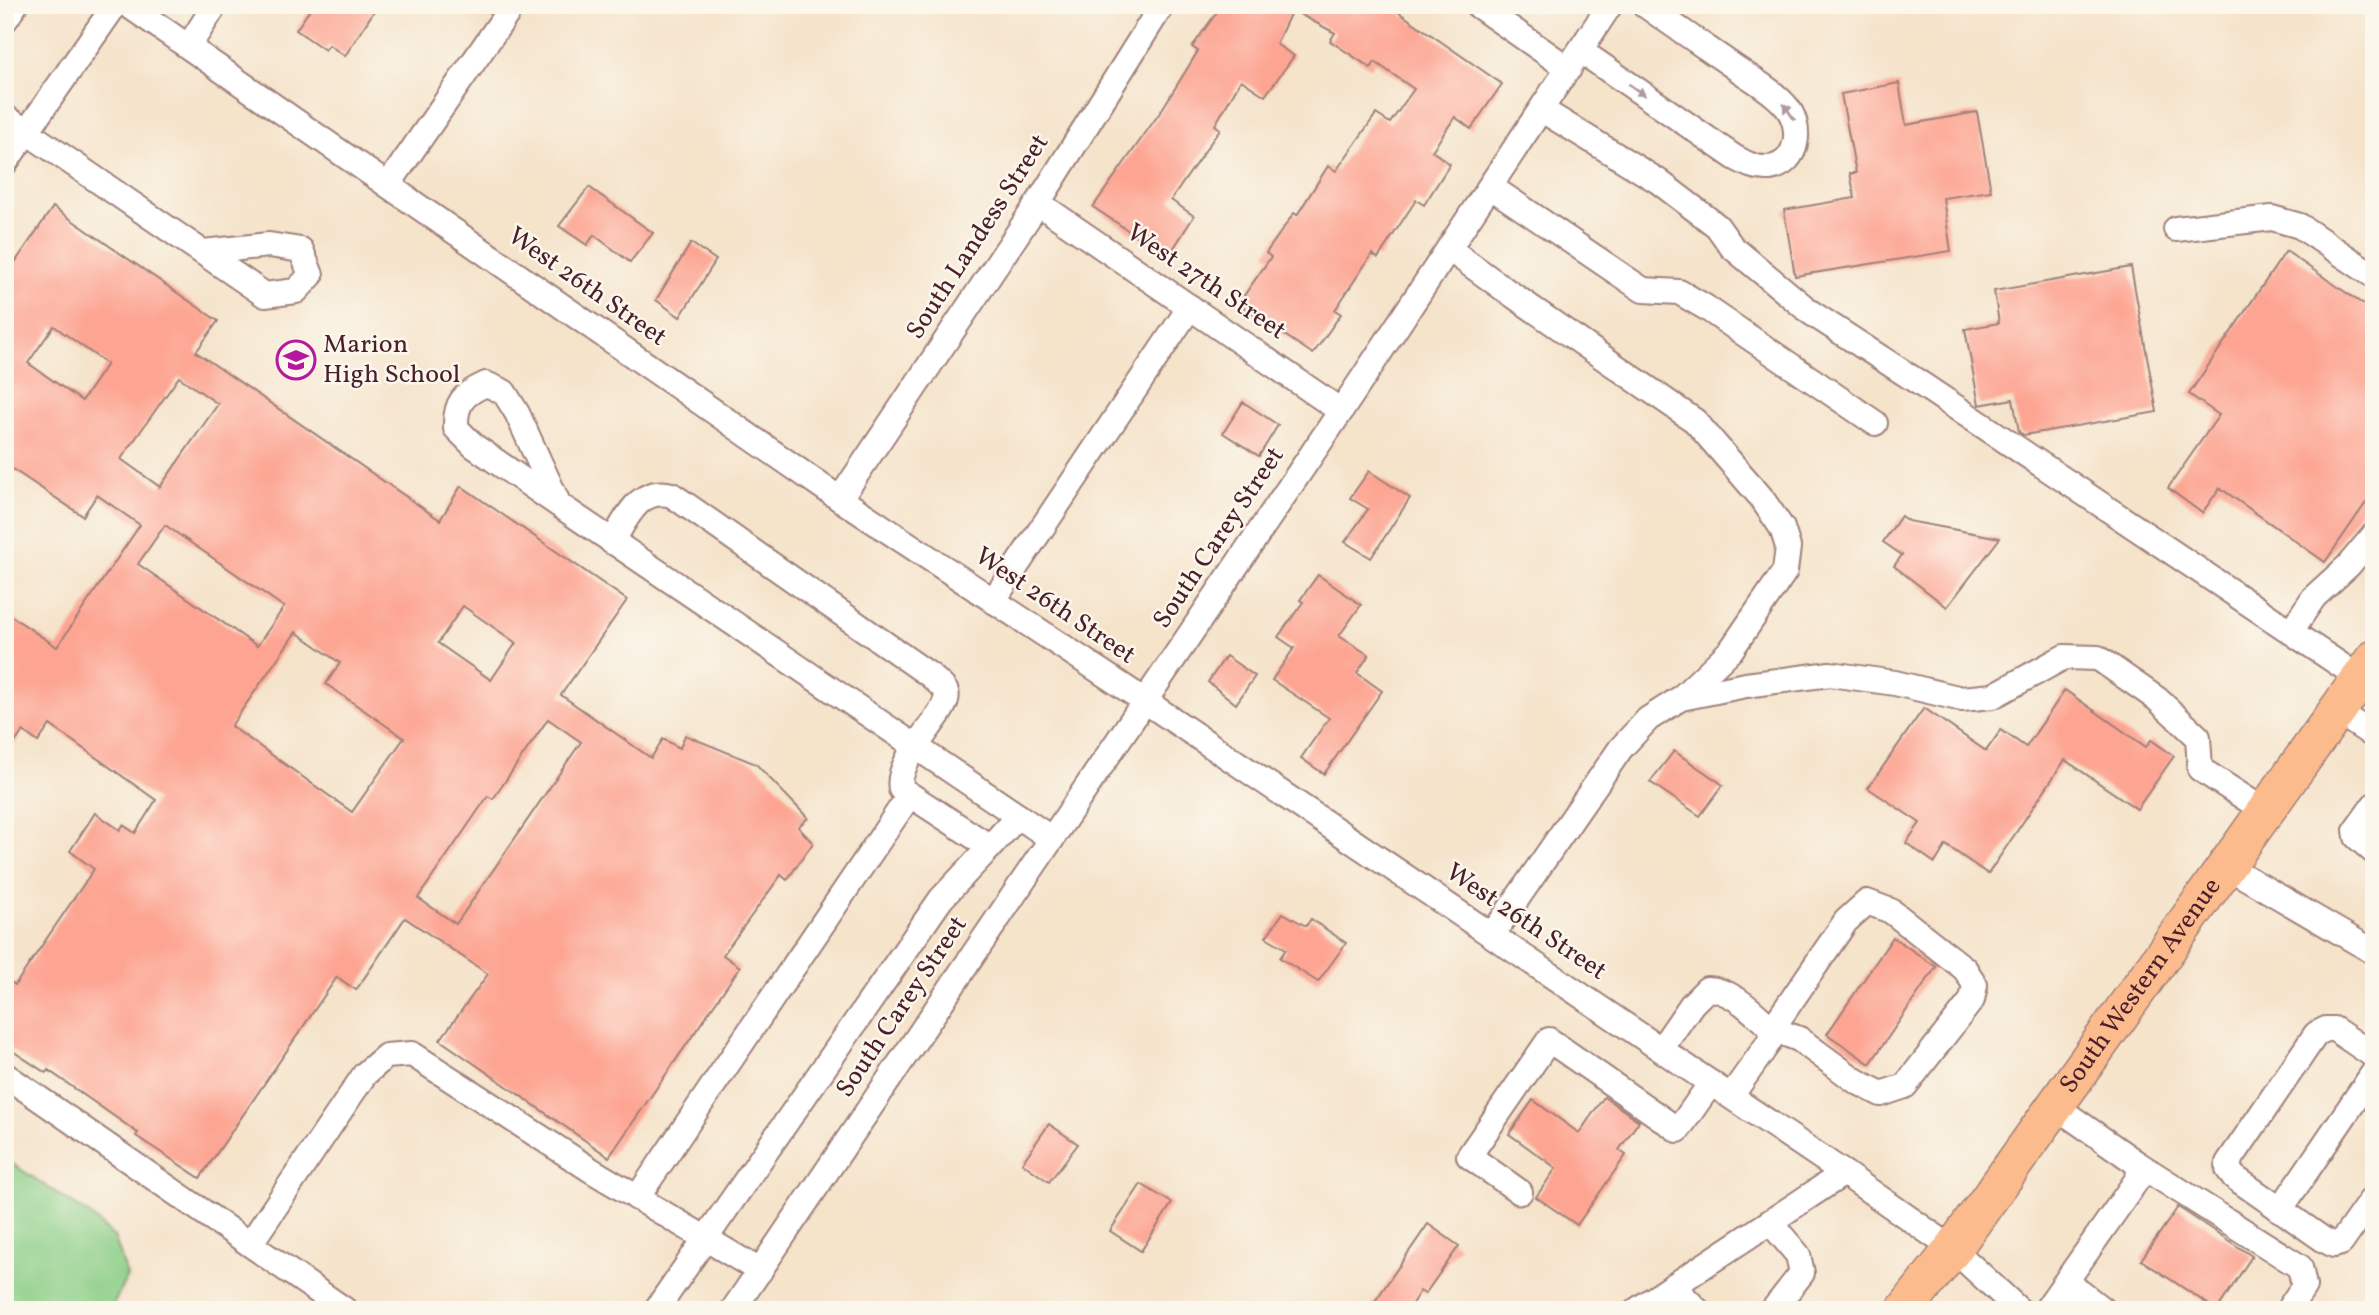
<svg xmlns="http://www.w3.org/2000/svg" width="2379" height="1315" font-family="Vollkorn,serif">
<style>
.green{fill:#8acd86;stroke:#6a7658;stroke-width:2}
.building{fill:#fda492;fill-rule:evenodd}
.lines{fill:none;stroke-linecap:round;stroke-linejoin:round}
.minor-casing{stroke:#a0817a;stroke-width:28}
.highway-casing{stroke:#a0817a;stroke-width:40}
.minor{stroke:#fff;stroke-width:24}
.highway{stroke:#fbbb8c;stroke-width:37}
.oneway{fill:#ae9aa0}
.labels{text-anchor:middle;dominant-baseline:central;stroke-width:5;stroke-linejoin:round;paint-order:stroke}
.street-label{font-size:26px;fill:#4a1f2b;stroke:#fbf7ec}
.poi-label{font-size:26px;fill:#4a1f2b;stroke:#fbf7ec;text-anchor:start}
</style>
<rect width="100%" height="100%" fill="#fbf7ec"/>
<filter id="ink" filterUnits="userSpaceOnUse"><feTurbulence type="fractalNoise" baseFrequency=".0143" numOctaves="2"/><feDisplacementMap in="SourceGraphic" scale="14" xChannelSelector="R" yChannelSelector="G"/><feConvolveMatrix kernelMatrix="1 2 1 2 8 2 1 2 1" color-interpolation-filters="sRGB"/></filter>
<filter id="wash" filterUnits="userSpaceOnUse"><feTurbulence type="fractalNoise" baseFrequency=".00686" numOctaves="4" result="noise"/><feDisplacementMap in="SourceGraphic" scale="28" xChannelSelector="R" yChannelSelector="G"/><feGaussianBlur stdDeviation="1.57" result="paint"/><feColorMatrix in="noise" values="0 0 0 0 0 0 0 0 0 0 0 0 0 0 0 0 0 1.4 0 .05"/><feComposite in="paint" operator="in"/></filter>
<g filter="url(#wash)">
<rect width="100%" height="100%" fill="#f5e3ca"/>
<path class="green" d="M 5,1159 L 90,1215 L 115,1238 L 127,1276 L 111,1310 L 5,1310 Z"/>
<g id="blocks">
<g class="building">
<path d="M 313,5 L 378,5 L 345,56 L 329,45 L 325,50 L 296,30 Z"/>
<path d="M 1222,5 L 1388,5 L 1502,84 L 1471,129 L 1455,117 L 1432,151 L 1450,164 L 1424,205 L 1416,200 L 1378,258 L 1372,254 L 1335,310 L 1341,314 L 1313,354 L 1238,304 L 1271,257 L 1266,253 L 1294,213 L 1297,215 L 1328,166 L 1336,171 L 1376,114 L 1390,123 L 1414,89 L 1375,62 L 1371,68 L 1330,41 L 1335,33 L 1292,10 L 1276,44 L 1294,56 L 1265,96 L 1241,80 L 1215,125 L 1220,129 L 1171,200 L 1194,216 L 1168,257 L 1093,207 L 1161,111 L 1198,51 L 1192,47 Z"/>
<path d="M 1899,83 L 1906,125 L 1977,112 L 1991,191 L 1943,198 L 1951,251 L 1795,276 L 1784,210 L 1855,198 L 1850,173 L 1856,173 L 1841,94 Z"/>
<path d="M 589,187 L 653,233 L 630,262 L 594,235 L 587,245 L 559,226 Z"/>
<path d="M 53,207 L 218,321 L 196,352 L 440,520 L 461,486 L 627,600 L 561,695 L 651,758 L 663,739 L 680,748 L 685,735 L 756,764 L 808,818 L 798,827 L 813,843 L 787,880 L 781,875 L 723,955 L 740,967 L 609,1157 L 440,1040 L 488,974 L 405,918 L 356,990 L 337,977 L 200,1178 L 136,1136 L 138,1133 L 48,1070 L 46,1073 L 5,1046 L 5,978 L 15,985 L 94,869 L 70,851 L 95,813 L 120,830 L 123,825 L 135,833 L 156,800 L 50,725 L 38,742 L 23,731 L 5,757 L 5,612 L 57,647 L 140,525 L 97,495 L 83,516 L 5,464 L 5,277 ZM 54,326 L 107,364 L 82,401 L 28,363 ZM 179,377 L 218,404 L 160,487 L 121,459 ZM 165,525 L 284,607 L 257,646 L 138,564 ZM 463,606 L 516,643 L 491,680 L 438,643 ZM 296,632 L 340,663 L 326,684 L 404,738 L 352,812 L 231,726 ZM 548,719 L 581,742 L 456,924 L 418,898 L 488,796 L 493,799 Z"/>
<path d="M 691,243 L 716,260 L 680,317 L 656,300 Z"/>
<path d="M 2286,251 L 2374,312 L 2374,491 L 2325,562 L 2220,488 L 2202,513 L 2168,488 L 2219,415 L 2189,394 Z"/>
<path d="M 2131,267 L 2157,412 L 2024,435 L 2019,432 L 2013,399 L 1979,405 L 1965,329 L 1999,323 L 1994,291 Z"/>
<path d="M 1243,402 L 1278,425 L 1259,456 L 1223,433 Z"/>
<path d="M 1369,471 L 1410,498 L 1371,558 L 1345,542 L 1368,509 L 1350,498 Z"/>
<path d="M 1901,516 L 1908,521 L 2000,538 L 1947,607 L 1894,566 L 1902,555 L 1883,542 Z"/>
<path d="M 1318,575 L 1361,605 L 1339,636 L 1369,655 L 1357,673 L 1382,691 L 1324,774 L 1301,758 L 1329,718 L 1272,680 L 1294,648 L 1278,637 L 1303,602 L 1300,600 Z"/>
<path d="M 1226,656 L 1255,676 L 1236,704 L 1208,682 Z"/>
<path d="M 2065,690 L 2146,747 L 2151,740 L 2174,756 L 2137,809 L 2065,760 L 1988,874 L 1946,845 L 1935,863 L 1906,843 L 1920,823 L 1868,788 L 1924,708 L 1986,751 L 2001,730 L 2026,747 Z"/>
<path d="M 1674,751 L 1723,785 L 1700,816 L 1650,782 Z"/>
<path d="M 1283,913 L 1306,926 L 1311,919 L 1346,943 L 1318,982 L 1280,958 L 1286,949 L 1266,937 Z"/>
<path d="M 1893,937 L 1936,967 L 1870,1064 L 1827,1034 Z"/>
<path d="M 1604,1097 L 1639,1121 L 1619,1150 L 1626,1155 L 1577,1225 L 1536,1197 L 1556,1168 L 1509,1134 L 1533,1100 L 1579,1133 Z"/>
<path d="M 1049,1124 L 1078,1144 L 1049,1182 L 1022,1163 Z"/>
<path d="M 1141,1184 L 1172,1203 L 1141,1251 L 1110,1231 Z"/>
<path d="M 2178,1207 L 2252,1256 L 2217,1310 L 2141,1260 Z"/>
<path d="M 1428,1224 L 1459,1246 L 1425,1294 L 1420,1291 L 1408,1310 L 1369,1310 Z"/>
</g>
</g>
</g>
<g filter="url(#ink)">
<use href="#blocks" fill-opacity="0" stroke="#a0817a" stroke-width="2"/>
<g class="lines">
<defs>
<g id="minor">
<path d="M 128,5 L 840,499 L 1145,701 L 1844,1173 L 1953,1249 L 2019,1310"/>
<path d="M 1477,5 L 1569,69"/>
<path d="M 5,20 L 15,5"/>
<path d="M 189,46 L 215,5"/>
<path d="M 1581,51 L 1734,157 C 1745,163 1755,169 1769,168 C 1800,164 1803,124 1785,105 C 1771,89 1750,78 1733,66 C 1704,46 1674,26 1645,5"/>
<path d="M 1542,110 L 1658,181 L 1717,226 L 1732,247 L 1810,312 L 1921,384 L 2360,678"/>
<path d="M 5,117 L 265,295 L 296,291 L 311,275 L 301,250 L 269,245 L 203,252"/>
<path d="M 5,163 L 115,5"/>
<path d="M 388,185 L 513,5"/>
<path d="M 1491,187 L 1643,290 L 1679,292 L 1705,307 L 1875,423"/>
<path d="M 1038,203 L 1341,411"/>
<path d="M 2176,229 L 2272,218 L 2300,226 L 2374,276"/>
<path d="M 1449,249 L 1504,289 L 1695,421 L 1760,496 L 1782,528 L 1788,547 L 1785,571 L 1731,650 L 1681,698"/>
<path d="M 840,499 L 1038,203 L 1162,5"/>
<path d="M 559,505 L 517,413 L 504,392 L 486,384 C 463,394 455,403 456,428 L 474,446 L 559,505 L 1052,839"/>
<path d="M 612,542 C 627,518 639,486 672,495 L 931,676 C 935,681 944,686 946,692 C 954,710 894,756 901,789 L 990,847 L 1018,816"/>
<path d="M 993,601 L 1190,307"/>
<path d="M 2291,631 L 2314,597 L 2348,566 L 2374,535"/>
<path d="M 2337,711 L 2374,736"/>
<path d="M 2374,805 L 2356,830 L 2357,837 L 2374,852"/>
<path d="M 2226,866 L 2374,952"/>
<path d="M 1867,902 L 1891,911 L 1965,969 L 1975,985 L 1972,1000 L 1905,1086 L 1881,1094 L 1856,1081 L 1799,1039 L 1772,1029 L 1846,921 Z"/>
<path d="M 1492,935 L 1621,748 L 1648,719 L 1681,698 L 1746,685 L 1830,674 L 1895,683 L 1962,699 L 1993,696 L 2064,657 L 2098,658 L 2157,699 L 2198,737 L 2200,769 L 2265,811"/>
<path d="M 1661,1049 L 1692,1004 L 1707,989 C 1732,989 1754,1013 1772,1029 L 1770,1040 L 1765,1048 L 1731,1096"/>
<path d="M 2374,1056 L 2334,1029 L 2326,1029 L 2316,1034 L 2228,1163 L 2228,1169 L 2234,1177 L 2324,1240 L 2334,1245 L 2341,1243 L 2374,1196"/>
<path d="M 5,1075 L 345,1310"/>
<path d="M 2138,1164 L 2300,1267 L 2304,1286 L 2288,1310"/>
<path d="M 1520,1192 L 1469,1156 L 1549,1040 L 1678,1130 L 1711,1083"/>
<path d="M 637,1198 L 909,796"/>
<path d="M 2280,1210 L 2374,1072"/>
<path d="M 1770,1222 L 1798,1255 L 1802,1273 L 1773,1310"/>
<path d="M 250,1244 L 365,1074 L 386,1056 L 412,1054 L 591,1170 L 760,1271"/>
<path d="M 2067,1282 L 2103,1310"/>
<path d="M 1673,1286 L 1697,1310"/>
<path d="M 656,1310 L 941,899 L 990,847"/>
<path d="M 733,1310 L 1341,411 L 1610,5"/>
<path d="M 1637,1310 L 1844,1173"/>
<path d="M 2046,1310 L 2139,1177 L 2138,1164 L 2055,1106"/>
</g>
<g id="highway">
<path id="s1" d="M 1905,1310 L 1953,1249 L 2374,659"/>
</g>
</defs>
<use href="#minor" class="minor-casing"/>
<use href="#highway" class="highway-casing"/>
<use href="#minor" class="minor"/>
<use href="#highway" class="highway"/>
</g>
<defs><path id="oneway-solid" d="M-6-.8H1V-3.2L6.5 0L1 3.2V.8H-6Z" transform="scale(1.75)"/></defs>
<g class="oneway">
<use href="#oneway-solid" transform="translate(1637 90) rotate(35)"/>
<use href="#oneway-solid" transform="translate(1789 112) rotate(-125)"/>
</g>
</g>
<defs>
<symbol id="school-ring" viewBox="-11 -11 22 22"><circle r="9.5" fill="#fbf7ec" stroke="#b5179e" stroke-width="1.5"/><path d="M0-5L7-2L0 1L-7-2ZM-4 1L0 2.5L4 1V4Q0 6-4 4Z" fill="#b5179e"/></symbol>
</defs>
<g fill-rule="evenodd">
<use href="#school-ring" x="274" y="338" width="44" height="44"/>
</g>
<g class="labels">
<g class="street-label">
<text transform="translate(978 237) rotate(-57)">South Landess Street</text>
<text transform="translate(1206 282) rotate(34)">West 27th Street</text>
<text transform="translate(587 287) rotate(35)">West 26th Street</text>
<text transform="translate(1219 538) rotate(-56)">South Carey Street</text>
<text transform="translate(1055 606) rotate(34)">West 26th Street</text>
<text transform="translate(1526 922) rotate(34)">West 26th Street</text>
<text stroke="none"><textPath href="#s1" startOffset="401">South Western Avenue</textPath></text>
<text transform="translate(902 1007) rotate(-56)">South Carey Street</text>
</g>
<g class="poi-label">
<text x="323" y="345">Marion<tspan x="323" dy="30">High School</tspan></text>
</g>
</g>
<rect width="2379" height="1315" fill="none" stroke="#fbf7ec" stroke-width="28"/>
</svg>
